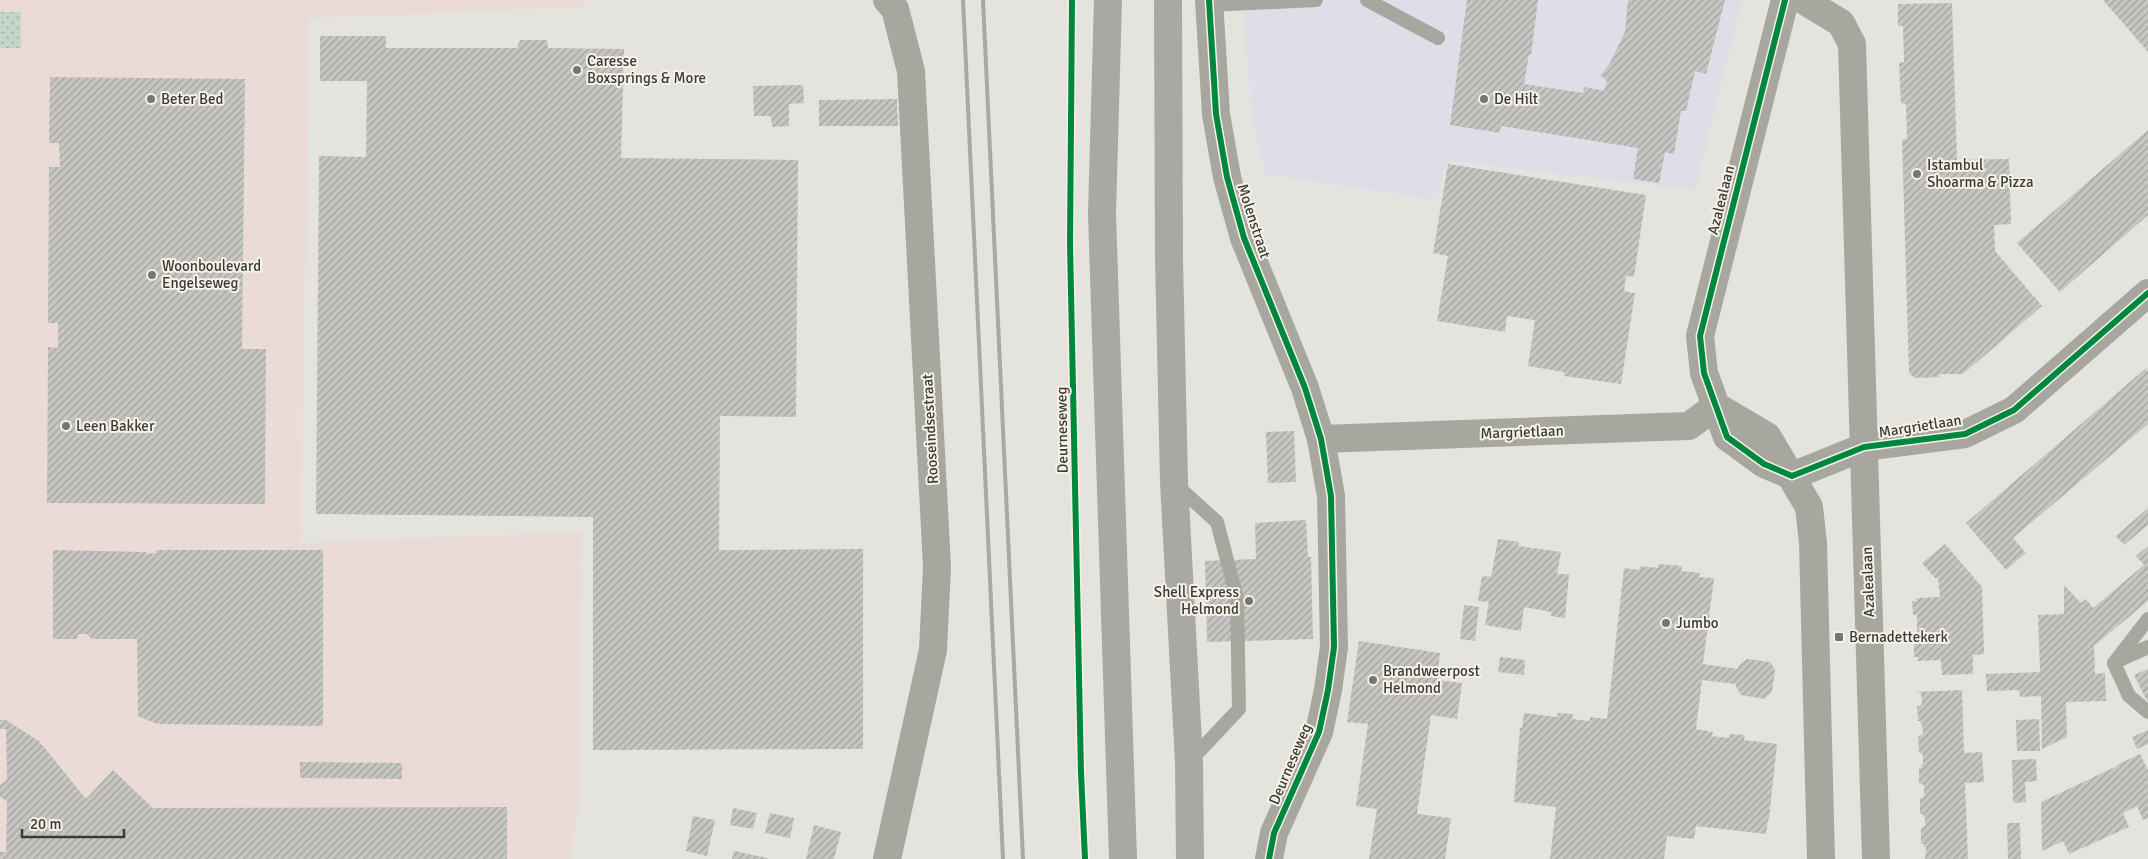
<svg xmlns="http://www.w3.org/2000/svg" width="2148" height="859" font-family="Signika,sans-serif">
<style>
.commercial{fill:#eadbd7}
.education{fill:#dfdde7}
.grass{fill:url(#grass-dots)}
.building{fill:url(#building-hatch)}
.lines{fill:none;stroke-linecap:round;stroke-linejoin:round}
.service{stroke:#a8a79f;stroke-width:14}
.minor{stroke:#a8a79f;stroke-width:28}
.primary{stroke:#aaa8a2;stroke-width:28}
.rail{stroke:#a9a8a2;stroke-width:4}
.cycleway-casing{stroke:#f5f2e7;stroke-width:9}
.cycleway{stroke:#00873e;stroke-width:6}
.poi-dot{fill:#777671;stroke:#f5f2e7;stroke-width:2}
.labels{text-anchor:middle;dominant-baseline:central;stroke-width:4;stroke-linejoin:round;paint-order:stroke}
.poi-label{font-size:15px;fill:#3c3b37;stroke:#f5f2e7;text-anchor:start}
.street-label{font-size:15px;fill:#3c3b37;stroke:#f5f2e7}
</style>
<defs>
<pattern id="grass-dots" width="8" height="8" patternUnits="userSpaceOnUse" patternTransform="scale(1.25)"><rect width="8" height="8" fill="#c2d6ca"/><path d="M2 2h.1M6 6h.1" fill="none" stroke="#9fafa5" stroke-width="1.8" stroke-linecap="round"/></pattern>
<pattern id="building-hatch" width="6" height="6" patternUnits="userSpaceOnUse" patternTransform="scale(1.25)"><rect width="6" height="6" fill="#c8c6c2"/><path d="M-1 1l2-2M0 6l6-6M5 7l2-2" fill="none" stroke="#a4a29e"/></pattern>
</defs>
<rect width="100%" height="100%" fill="#e4e3de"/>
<path class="commercial" d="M 0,0 L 585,0 L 585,7 L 309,18 L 301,543 L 581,532 L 582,784 L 570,859 L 0,859 Z"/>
<path class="education" d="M 1244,0 L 1742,0 L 1695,190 L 1445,160 L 1438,200 L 1266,174 L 1253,124 L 1244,24 Z"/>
<rect class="grass" x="0" y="12" width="21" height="36"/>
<g class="building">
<path d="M 1467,0 L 1538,0 L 1531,55 L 1529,54 L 1524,84 L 1583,93 L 1584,87 L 1604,91 L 1607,81 L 1602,76 L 1598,79 L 1610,63 L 1625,32 L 1628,0 L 1725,0 L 1706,74 L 1695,71 L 1686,111 L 1681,111 L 1674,154 L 1665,152 L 1659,183 L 1633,179 L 1638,148 L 1501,126 L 1500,133 L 1450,125 Z"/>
<path d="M 2103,0 L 2148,0 L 2148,52 Z"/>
<path d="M 1952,3 L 1957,160 L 2009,159 L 2011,224 L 1994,225 L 1995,251 L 2042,306 L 1963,374 L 1939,374 L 1940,377 L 1915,378 L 1909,373 L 1902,140 L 1907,139 L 1906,104 L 1901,103 L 1899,63 L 1904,62 L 1903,26 L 1898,26 L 1898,4 Z"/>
<path d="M 320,36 L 386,36 L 386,48 L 517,48 L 520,40 L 547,40 L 548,48 L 624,49 L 621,158 L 798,160 L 796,417 L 720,416 L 719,550 L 863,549 L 863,749 L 593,750 L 593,517 L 316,514 L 319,156 L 366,157 L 367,81 L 320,81 Z"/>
<path d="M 50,77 L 245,79 L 242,349 L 266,349 L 265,504 L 47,503 L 48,347 L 58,348 L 58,323 L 48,323 L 49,167 L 60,167 L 59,143 L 49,143 Z"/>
<path d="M 803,85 L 804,103 L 789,104 L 789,126 L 772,127 L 771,116 L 754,116 L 753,86 Z"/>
<path d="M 897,99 L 898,126 L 819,126 L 819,100 Z"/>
<path d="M 2148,130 L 2148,215 L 2060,292 L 2017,243 Z"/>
<path d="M 1448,164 L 1646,195 L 1634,277 L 1626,276 L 1624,291 L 1635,293 L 1621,384 L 1564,376 L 1564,372 L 1528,366 L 1535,320 L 1507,316 L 1505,332 L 1437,321 L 1448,256 L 1433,253 Z"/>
<path d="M 2146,368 L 2148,371 L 2148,424 L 2013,538 L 2026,553 L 2006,570 L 1966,523 Z"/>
<path d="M 1294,431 L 1296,482 L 1268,483 L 1266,432 Z"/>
<path d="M 2148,508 L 2148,525 L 2124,545 L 2116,536 Z"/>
<path d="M 1306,520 L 1308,557 L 1311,557 L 1313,639 L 1207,642 L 1205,561 L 1256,559 L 1255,523 Z"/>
<path d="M 1498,539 L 1519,542 L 1518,546 L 1561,552 L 1557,574 L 1569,574 L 1565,618 L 1551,616 L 1551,612 L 1524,607 L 1521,631 L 1485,625 L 1489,602 L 1478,601 L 1482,576 L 1491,577 Z"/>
<path d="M 1945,544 L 1982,587 L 1984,654 L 1973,655 L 1973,674 L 1942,675 L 1941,660 L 1918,661 L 1918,657 L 1914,657 L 1914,644 L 1918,644 L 1917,629 L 1917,615 L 1913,615 L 1912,601 L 1917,601 L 1916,598 L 1940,597 L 1938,578 L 1935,578 L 1922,563 Z"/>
<path d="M 2148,546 L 2148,601 L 2094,646 L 2095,674 L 2105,673 L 2106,701 L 2066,702 L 2067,737 L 2042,749 L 2041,696 L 2020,697 L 2019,690 L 1987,691 L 1986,674 L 2040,672 L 2038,615 L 2064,614 L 2064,585 L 2081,603 L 2086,599 L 2093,608 L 2144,565 L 2136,556 Z"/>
<path d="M 53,550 L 146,552 L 146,554 L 156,553 L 156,550 L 323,550 L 323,726 L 157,724 L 138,716 L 137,639 L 92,639 L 87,634 L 78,634 L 77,639 L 53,639 Z"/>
<path d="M 1658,564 L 1682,566 L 1681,571 L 1700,573 L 1699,577 L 1714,578 L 1703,664 L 1738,669 L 1738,666 L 1747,659 L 1770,662 L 1775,670 L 1772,692 L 1764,699 L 1741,695 L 1736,687 L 1736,684 L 1702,680 L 1696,729 L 1713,732 L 1712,736 L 1729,738 L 1730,734 L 1745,735 L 1744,740 L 1777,744 L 1769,819 L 1768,819 L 1766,834 L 1696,826 L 1694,839 L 1667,836 L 1664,859 L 1550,859 L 1556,807 L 1514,802 L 1520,728 L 1522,728 L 1524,713 L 1557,717 L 1558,713 L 1573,714 L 1572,719 L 1590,721 L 1590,717 L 1607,719 L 1624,568 L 1639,570 L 1640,566 L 1658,568 Z"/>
<path d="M 1464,605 L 1479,607 L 1475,641 L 1460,639 Z"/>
<path d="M 1359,641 L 1440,653 L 1437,680 L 1462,683 L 1457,719 L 1431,715 L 1417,814 L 1451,818 L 1445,859 L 1369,859 L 1377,809 L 1356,806 L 1368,724 L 1347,722 Z"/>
<path d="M 1500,657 L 1525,660 L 1524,675 L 1498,672 Z"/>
<path d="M 2148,669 L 2148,700 L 2147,701 L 2134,675 Z"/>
<path d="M 1962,690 L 1964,753 L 1982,752 L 1984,782 L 1965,783 L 1968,859 L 1925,859 L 1926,847 L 1924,847 L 1924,844 L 1921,844 L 1921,829 L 1925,826 L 1925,816 L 1923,817 L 1923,814 L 1920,814 L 1920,798 L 1923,798 L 1924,795 L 1924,785 L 1919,783 L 1919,768 L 1922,768 L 1921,764 L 1923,765 L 1923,755 L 1919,752 L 1918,737 L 1923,734 L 1922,724 L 1920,724 L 1921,721 L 1918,721 L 1917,706 L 1920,706 L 1922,703 L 1921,693 L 1916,692 Z"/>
<path d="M 2039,719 L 2040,751 L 2017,751 L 2016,720 Z"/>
<path d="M 0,720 L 6,720 L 39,741 L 86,799 L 113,770 L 153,808 L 507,807 L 507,859 L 0,859 L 0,852 L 6,852 L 7,801 L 0,797 L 0,785 L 7,780 L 6,729 L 0,729 Z"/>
<path d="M 2148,730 L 2148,744 L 2137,749 L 2132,737 Z"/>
<path d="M 2140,754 L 2148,770 L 2148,818 L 2143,820 L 2137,806 L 2123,813 L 2129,827 L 2069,854 L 2063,841 L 2042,851 L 2041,802 L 2117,766 L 2122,774 L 2117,765 Z"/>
<path d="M 2036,759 L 2037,781 L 2025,782 L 2026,802 L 2013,803 L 2012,760 Z"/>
<path d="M 300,762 L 402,763 L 402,779 L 300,778 Z"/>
<path d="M 733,808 L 757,813 L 753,829 L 730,825 Z"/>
<path d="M 770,813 L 794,818 L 790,838 L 765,833 Z"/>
<path d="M 693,816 L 715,820 L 707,856 L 686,851 Z"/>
<path d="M 2007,823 L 2020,823 L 2021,859 L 2008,859 Z"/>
<path d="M 814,825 L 841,832 L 834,859 L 806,859 Z"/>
<path d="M 734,851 L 768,858 L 768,859 L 732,859 Z"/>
</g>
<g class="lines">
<g class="service">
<path d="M 1367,0 L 1438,38"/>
<path d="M 1209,5 L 1316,0"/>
<path d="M 1175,484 L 1217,522 L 1237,598 L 1239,709 L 1190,761"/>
<path d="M 2117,661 L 2148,647"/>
<path d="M 2114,663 L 2129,696 L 2148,712"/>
<path d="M 2114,663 L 2148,619"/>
</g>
<g class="minor">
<path d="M 887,0 L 895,9 L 911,71 L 937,567 L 933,650 L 887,859"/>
<path d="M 1209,0 L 1216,114 L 1227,177 L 1244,238 L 1305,388 L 1321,439 L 1331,496 L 1334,647 L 1328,690 L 1319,732 L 1274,833 L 1269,859"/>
<path d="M 1785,0 L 1700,336 L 1704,373 L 1727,437 L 1764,464 L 1792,476 L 1864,447 L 1965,434 L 2014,410 L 2148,293"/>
<path d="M 1803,0 L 1841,23 L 1852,44 L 1876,859"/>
<path d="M 1716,406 L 1767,436 L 1809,507 L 1813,543 L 1821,859"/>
<path d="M 1321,439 L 1689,426 L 1716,406"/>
</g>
<g class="primary">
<path d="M 1108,0 L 1102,214 L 1123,859"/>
<path d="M 1168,0 L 1169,258 L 1174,482 L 1189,762 L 1190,859"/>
</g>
<g class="rail">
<path d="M 963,0 L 1003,859"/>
<path d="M 983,0 L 1023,859"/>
</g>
<defs>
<g id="cycleway">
<path d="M 1072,0 L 1070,244 L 1081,773 L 1085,859"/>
<path d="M 1209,0 L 1216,114 L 1227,177 L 1244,238 L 1305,388 L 1321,439 L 1331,496 L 1334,647 L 1328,690 L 1319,732 L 1274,833 L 1269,859"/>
<path d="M 1785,0 L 1700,336 L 1704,373 L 1727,437 L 1764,464 L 1792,476 L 1864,447 L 1965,434 L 2014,410 L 2148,293"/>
</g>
</defs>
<use href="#cycleway" class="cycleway-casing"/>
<use href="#cycleway" class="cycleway"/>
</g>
<g class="poi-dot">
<circle cx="577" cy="70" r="5"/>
<circle cx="151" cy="99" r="5"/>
<circle cx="1484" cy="99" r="5"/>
<circle cx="1917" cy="174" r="5"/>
<circle cx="152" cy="275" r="5"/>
<circle cx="66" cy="426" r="5"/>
<circle cx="1249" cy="601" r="5"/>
<circle cx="1666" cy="623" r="5"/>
<rect x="1834" y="632" width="10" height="10" rx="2.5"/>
<circle cx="1373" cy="680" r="5"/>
</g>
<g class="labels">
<g class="poi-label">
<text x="587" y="61">Caresse<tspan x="587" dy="17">Boxsprings &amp; More</tspan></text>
<text x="161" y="99">Beter Bed</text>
<text x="1494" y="99">De Hilt</text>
<text x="1927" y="165">Istambul<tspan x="1927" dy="17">Shoarma &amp; Pizza</tspan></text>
<text x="162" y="266">Woonboulevard<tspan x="162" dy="17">Engelseweg</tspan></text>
<text x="76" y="426">Leen Bakker</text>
<text x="1239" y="592" text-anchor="end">Shell Express<tspan x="1239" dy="17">Helmond</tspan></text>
<text x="1676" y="623">Jumbo</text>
<text x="1849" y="637">Bernadettekerk</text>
<text x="1383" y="671">Brandweerpost<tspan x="1383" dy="17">Helmond</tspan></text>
</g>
<g class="street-label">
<text transform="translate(1721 200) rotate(-76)">Azalealaan</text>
<text transform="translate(1254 221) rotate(72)">Molenstraat</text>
<text transform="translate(1920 426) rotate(-9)">Margrietlaan</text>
<text transform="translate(930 429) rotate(-93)">Rooseindsestraat</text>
<text transform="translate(1062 430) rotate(-91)">Deurneseweg</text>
<text transform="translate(1522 432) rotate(-2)">Margrietlaan</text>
<text transform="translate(1868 582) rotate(-92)">Azalealaan</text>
<text transform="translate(1290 764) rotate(-67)">Deurneseweg</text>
</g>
</g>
<path d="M22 829v8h102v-8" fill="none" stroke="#3c3b37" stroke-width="2.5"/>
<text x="30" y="829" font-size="15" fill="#3c3b37" stroke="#f5f2e7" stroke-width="4" paint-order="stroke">20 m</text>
</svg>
